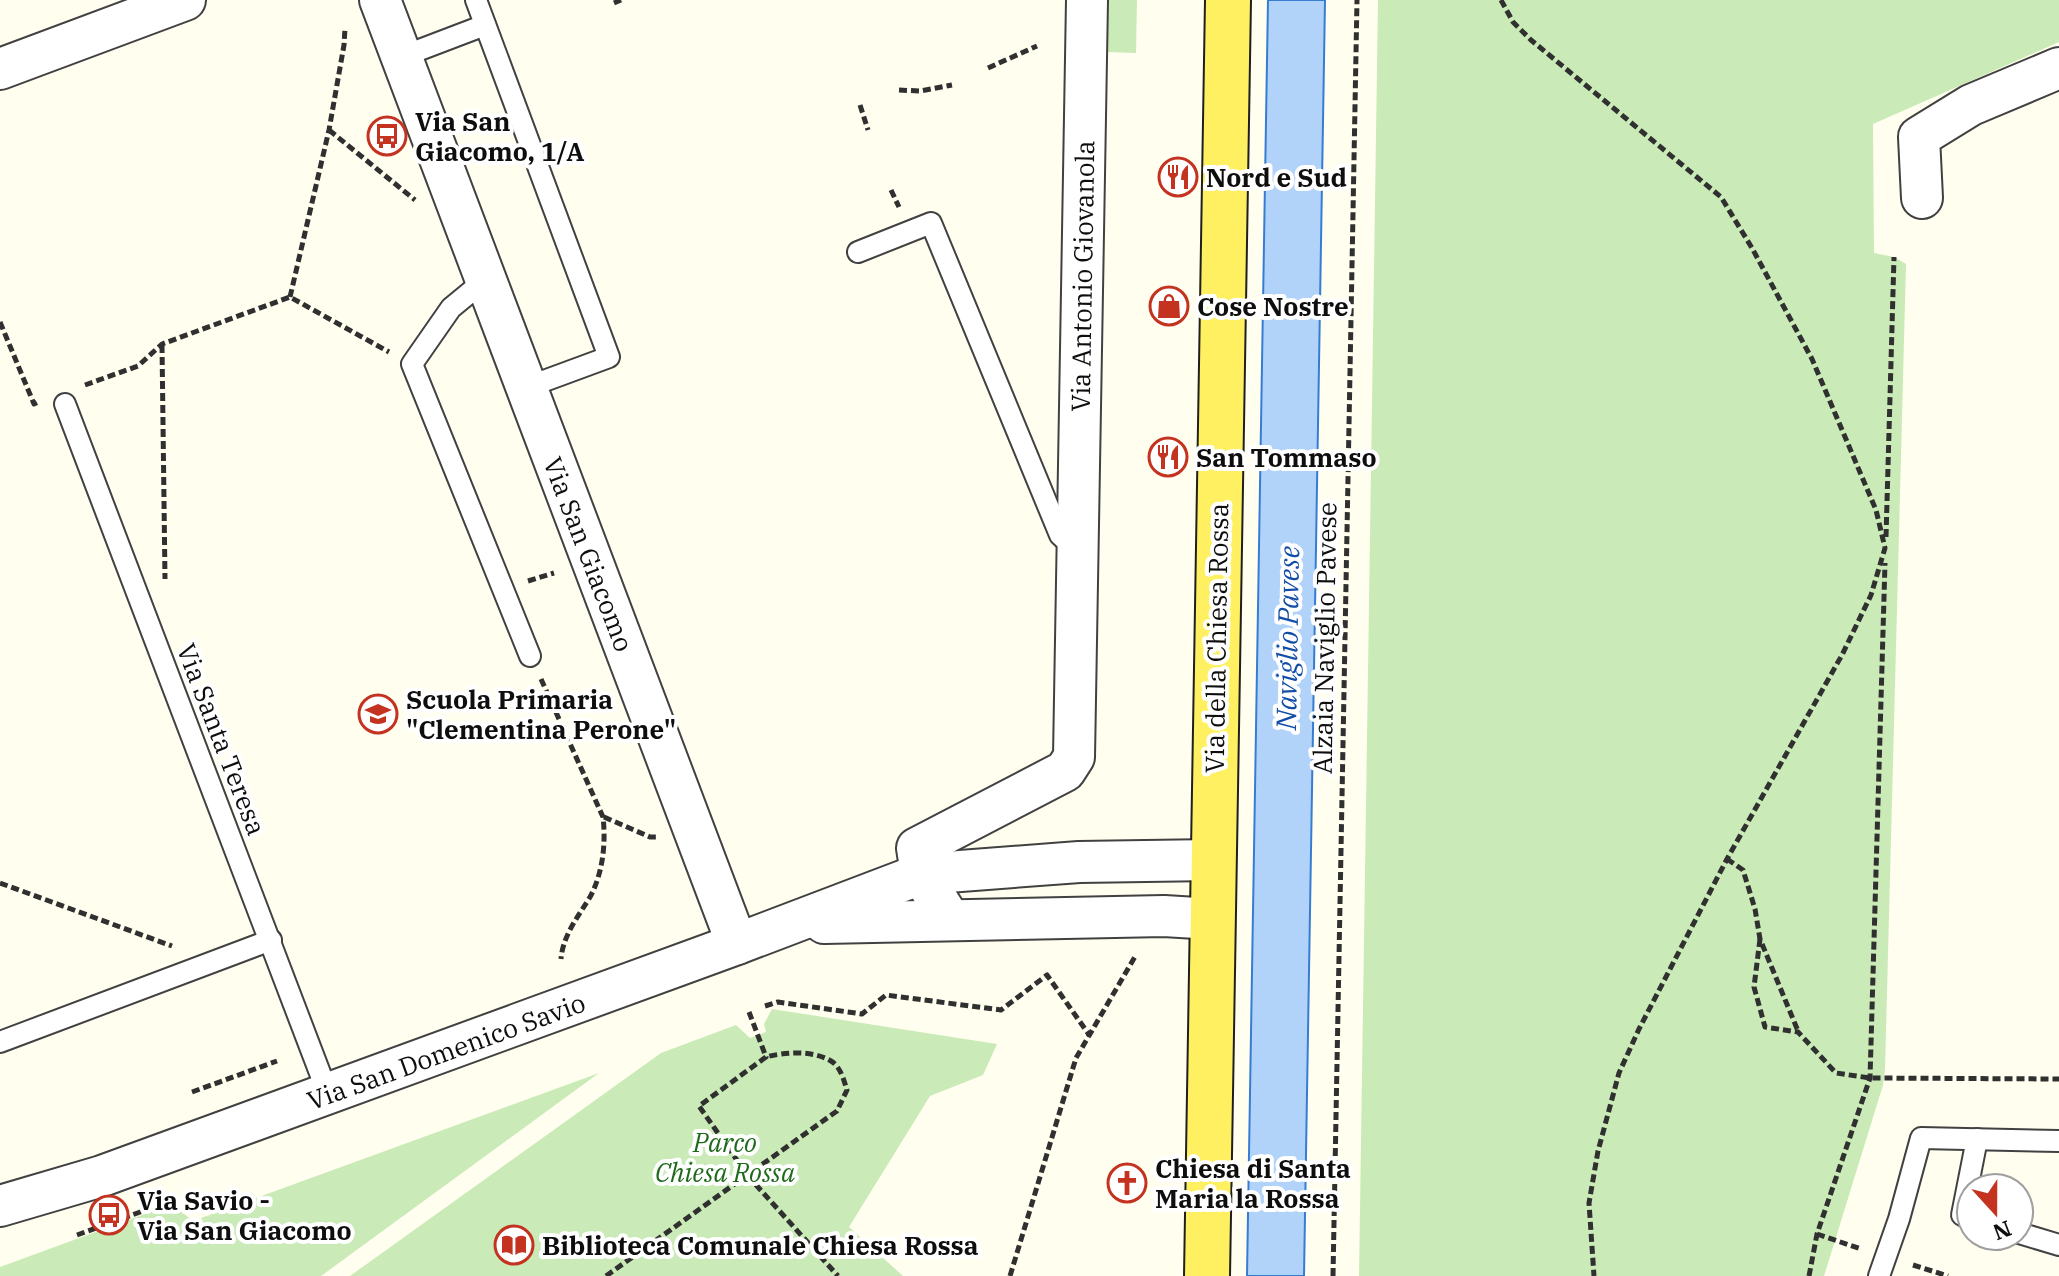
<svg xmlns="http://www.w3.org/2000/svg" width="2059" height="1276" font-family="'IBM Plex Serif',serif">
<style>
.green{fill:#caebb7}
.water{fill:#b2d3f9;stroke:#367cd3;stroke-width:2}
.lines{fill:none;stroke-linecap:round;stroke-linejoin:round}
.service-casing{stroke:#414141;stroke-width:24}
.minor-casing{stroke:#414141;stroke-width:44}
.primary-casing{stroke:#1f1f1f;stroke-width:48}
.path{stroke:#303030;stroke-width:5;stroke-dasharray:8 4;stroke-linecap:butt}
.service{stroke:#fff;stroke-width:20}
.minor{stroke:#fff;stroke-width:40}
.primary{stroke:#fef061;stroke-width:44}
.labels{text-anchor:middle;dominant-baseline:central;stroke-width:8;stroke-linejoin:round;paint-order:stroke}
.poi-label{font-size:26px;font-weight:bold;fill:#0e0e0e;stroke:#fff;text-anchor:start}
.street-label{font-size:26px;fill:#0e0e0e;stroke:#fff}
.park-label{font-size:26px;font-style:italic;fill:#1f691b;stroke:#fff}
.water-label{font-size:28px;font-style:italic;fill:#124ea6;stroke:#fff}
</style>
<rect width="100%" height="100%" fill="#fffeef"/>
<g class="green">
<path d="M 1106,0 L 1137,0 L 1136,53 L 1106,52 Z"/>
<path d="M 1378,0 L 2059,0 L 2059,42 L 1873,124 L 1874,253 L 1894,257 L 1906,264 L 1885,1069 L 1883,1085 L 1824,1276 L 1359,1276 Z"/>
<path d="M 772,1009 L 997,1044 L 983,1075 L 930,1096 L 849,1227 L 903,1276 L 350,1276 L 661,1053 L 736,1025 L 750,1038 L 766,1032 L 764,1024 Z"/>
<path d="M 599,1073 L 321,1276 L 0,1276 L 0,1267 L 172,1204 L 193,1221 Z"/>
</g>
<path class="water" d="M 1268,0 L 1325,0 L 1304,1276 L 1247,1276 Z"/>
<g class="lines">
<defs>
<g id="service">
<path d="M 476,0 L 609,357 L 525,388"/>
<path d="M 401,57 L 485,25"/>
<path d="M 858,252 L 931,223 L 1060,535 L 1075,549"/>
<path d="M 485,280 L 451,308 L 412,364 L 530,656"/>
<path d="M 65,404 L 328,1094"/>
<path d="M 0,1042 L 271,940"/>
<path d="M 1971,1218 L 1962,1215 L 1977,1139"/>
<path d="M 2019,1233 L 2059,1245"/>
<path d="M 1879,1276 L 1899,1219 L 1921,1138 L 2059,1141"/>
</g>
<g id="minor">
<path d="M 380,0 L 737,944"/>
<path d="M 0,69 L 185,0"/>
<path d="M 1922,198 L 1919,137 L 1971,105 L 2059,68"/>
<path d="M 949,918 L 921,874 L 917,848 L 1065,771 L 1074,757 L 1087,0"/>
<path d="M 824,923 L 1164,916 L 1213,919"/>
<path d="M 0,1206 L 102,1176 L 737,944 L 921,874 L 1079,862 L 1212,860"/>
</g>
<path id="primary" d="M 1207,1276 L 1228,0"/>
</defs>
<use href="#service" class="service-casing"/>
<use href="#minor" class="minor-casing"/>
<use href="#primary" class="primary-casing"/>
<g class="path">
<path d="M 1501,0 L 1513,22 L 1531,40 L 1721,197 L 1752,248 L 1812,359 L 1876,510 L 1885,548 L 1871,595 L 1842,655 L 1727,859 L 1639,1029 L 1619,1073 L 1598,1151 L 1589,1203 L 1594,1276"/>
<path d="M 614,3 L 621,0"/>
<path d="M 988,68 L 1037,46"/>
<path d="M 899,90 L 920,91 L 952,85"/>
<path d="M 860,105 L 868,130"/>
<path d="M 329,130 L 415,200"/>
<path d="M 891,190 L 899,207"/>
<path d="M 290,297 L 329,130 L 344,45 L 345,28"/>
<path d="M 0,322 L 34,404 L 38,402"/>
<path d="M 162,345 L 165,579"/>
<path d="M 85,385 L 138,366 L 162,344 L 290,297 L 389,352"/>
<path d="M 1886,537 L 1894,257"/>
<path d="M 528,581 L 554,573"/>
<path d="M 541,679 L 603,817 C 606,843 603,873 590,897 C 578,917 563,935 561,959"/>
<path d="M 604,817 L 650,837 L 658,837"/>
<path d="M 1727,859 L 1743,870 L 1755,909 L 1760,939 L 1798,1031"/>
<path d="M 0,883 L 172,946"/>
<path d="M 1760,939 L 1754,987 L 1765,1027 L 1798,1032 L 1836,1073 L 1870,1078 L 2059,1079"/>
<path d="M 765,1006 L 778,1002 L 862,1014 L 886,995 L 1001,1010 L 1047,975 L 1090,1036"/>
<path d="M 749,1012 L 766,1057 L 699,1106 L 748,1176 L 838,1276"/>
<path d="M 192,1092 L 277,1061"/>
<path d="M 1817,1234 L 1861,1249"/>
<path d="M 77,1235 L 143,1211"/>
<path d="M 1913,1265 L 1948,1276"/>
<path d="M 606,1276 L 837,1111 L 847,1090 C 844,1081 841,1067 831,1061 C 813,1050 785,1052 766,1057"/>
<path d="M 1010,1276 L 1076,1058 L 1136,955"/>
<path d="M 1333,1276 L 1357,0"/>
<path d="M 1809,1276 L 1817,1234 L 1870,1078 L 1885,563"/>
</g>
<use href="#service" class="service"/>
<use href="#minor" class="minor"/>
<use href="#primary" class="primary"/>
</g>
<defs>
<symbol id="bus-ring" viewBox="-11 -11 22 22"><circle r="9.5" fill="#fff" stroke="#c43220" stroke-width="1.5"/><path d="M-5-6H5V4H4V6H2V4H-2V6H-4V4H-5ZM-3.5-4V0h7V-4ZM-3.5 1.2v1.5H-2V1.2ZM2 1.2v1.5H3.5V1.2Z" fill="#c43220"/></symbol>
<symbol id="restaurant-ring" viewBox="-11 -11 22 22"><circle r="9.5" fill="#fff" stroke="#c43220" stroke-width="1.5"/><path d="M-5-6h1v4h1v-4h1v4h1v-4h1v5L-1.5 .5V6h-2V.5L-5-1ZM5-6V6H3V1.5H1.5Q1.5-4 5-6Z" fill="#c43220"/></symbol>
<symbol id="shop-ring" viewBox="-11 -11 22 22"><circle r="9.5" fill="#fff" stroke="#c43220" stroke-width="1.5"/><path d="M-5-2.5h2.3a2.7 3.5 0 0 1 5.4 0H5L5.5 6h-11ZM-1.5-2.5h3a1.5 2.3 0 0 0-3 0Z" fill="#c43220"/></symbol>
<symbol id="school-ring" viewBox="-11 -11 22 22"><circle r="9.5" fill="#fff" stroke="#c43220" stroke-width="1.5"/><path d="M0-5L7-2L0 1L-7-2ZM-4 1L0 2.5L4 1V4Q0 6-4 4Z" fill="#c43220"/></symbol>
<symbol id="church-ring" viewBox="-11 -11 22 22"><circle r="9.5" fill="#fff" stroke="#c43220" stroke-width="1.5"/><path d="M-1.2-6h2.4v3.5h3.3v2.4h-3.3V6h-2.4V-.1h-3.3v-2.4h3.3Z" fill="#c43220"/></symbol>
<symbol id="library-ring" viewBox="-11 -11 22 22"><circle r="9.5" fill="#fff" stroke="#c43220" stroke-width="1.5"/><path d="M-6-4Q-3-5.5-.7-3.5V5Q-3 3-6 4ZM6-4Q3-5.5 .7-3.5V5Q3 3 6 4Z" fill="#c43220"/></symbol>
</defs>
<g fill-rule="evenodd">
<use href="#bus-ring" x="365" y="114" width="44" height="44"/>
<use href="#restaurant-ring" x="1156" y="155" width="44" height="44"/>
<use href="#shop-ring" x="1147" y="284" width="44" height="44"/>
<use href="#restaurant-ring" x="1146" y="435" width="44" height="44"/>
<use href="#school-ring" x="356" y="692" width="44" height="44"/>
<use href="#church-ring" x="1105" y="1161" width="44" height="44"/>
<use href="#bus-ring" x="87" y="1193" width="44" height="44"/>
<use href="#library-ring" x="492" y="1223" width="44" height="44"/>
</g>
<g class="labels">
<g class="poi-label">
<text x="415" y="121">Via San<tspan x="415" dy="30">Giacomo, 1/A</tspan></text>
<text x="1206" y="177">Nord e Sud</text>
<text x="1197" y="306">Cose Nostre</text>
<text x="1196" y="457">San Tommaso</text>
<text x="406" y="699">Scuola Primaria<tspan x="406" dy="30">"Clementina Perone"</tspan></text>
<text x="1155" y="1168">Chiesa di Santa<tspan x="1155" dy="30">Maria la Rossa</tspan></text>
<text x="137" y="1200">Via Savio -<tspan x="137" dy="30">Via San Giacomo</tspan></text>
<text x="542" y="1245">Biblioteca Comunale Chiesa Rossa</text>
</g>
<g class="street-label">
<text transform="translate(1082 276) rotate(-89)">Via Antonio Giovanola</text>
<text transform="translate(589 554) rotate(69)">Via San Giacomo</text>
<text transform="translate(1216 638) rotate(-89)">Via della Chiesa Rossa</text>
<text transform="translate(1324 638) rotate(-89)">Alzaia Naviglio Pavese</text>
<text transform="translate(222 739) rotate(69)">Via Santa Teresa</text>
<text transform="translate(446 1051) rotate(-20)">Via San Domenico Savio</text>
</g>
<g class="park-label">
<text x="725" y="1142">Parco<tspan x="725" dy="30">Chiesa Rossa</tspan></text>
</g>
<g class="water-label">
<text transform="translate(1287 638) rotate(-89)">Naviglio Pavese</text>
</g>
</g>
<g transform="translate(1995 1212) rotate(159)"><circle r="38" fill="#ffffff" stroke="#9f9f9f" stroke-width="2"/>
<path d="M0-6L14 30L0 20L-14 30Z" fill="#c43220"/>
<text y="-12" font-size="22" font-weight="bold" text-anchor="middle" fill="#0e0e0e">N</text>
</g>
</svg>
